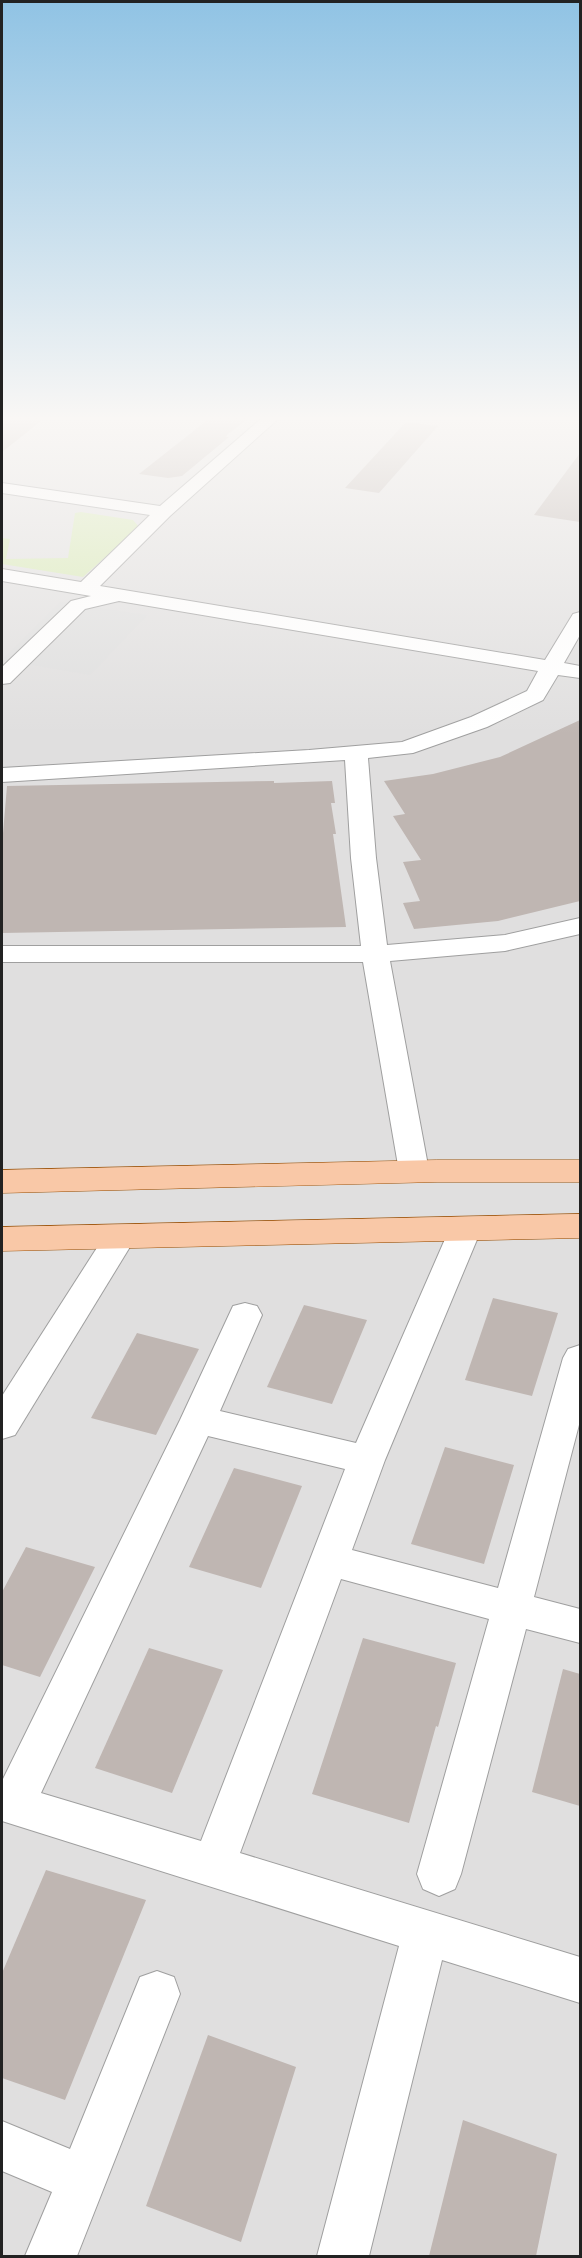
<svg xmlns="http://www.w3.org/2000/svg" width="582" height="2258" font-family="Lato,sans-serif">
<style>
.residential{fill:#e0dfdf}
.grass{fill:#d6e9b2}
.parking{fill:#dedede}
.building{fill:#bfb6b2}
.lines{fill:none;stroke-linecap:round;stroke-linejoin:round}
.minor-casing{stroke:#9f9f9f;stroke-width:2}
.major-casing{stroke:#9a5006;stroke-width:1}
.minor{fill:#fff;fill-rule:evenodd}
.major{fill:#f9c8a7;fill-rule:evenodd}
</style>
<rect width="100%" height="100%" fill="#f2ede9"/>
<rect class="residential" x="2" y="418" width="578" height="1838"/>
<path class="grass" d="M 81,512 L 133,520 L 139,527 L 83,577 L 2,564 L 2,538 L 10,539 L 6,559 L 68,558 L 75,513 Z"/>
<path class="parking" d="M 60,602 L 147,615 L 90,675 L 2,660 Z"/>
<g class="building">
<path d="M 2,418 L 45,418 L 2,452 Z"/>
<path d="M 210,418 L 249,418 L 228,434 L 226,437 L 229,437 L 182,476 L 168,478 L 139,474 Z"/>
<path d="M 406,422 L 438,426 L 379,493 L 345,488 Z"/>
<path d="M 580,453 L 580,522 L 534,515 Z"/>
<path d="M 580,720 L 580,901 L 498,921 L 414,929 L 403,903 L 420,901 L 403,862 L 421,860 L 393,816 L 405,814 L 384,781 L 433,774 L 500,757 Z"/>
<path d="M 274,781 L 274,783 L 332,781 L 335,803 L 331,803 L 336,834 L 333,834 L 346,927 L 2,933 L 2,845 L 7,786 Z"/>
<path d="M 493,1298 L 558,1313 L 532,1396 L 465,1380 Z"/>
<path d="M 304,1305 L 367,1320 L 332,1404 L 267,1387 Z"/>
<path d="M 137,1333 L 199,1349 L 156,1435 L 91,1418 Z"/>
<path d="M 445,1447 L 514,1465 L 484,1564 L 411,1544 Z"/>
<path d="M 234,1468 L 302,1486 L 261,1588 L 189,1567 Z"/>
<path d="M 26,1547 L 95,1567 L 40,1677 L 2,1665 L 2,1592 Z"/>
<path d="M 363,1638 L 456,1663 L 438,1727 L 436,1726 L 409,1823 L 312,1794 Z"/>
<path d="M 149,1648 L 223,1670 L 172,1793 L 95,1768 Z"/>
<path d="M 563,1669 L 580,1674 L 580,1806 L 532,1792 Z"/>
<path d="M 46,1870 L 146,1900 L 65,2100 L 2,2078 L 2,1973 Z"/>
<path d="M 208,2035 L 296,2067 L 241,2242 L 146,2206 Z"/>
<path d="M 463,2120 L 557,2154 L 536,2256 L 429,2256 Z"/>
</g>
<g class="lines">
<defs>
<g id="minor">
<path d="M 262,418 L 279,418 L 170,516 L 100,586 L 545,660 L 573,614 L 580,612 L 580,635 L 564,663 L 580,666 L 580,678 L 558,675 L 543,700 L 487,727 L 413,753 L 368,758 L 376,858 L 387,945 L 505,935 L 580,918 L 580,934 L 505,951 L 390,961 L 429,1171 L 425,1178 L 414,1181 L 403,1178 L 399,1171 L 363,962 L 2,962 L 2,946 L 361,946 L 351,858 L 345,760 L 2,782 L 2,768 L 309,750 L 402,742 L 471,717 L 527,691 L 538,671 L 119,601 L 85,609 L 10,683 L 2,684 L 2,667 L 71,601 L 91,596 L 2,581 L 2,569 L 81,582 L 150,515 L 2,493 L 2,483 L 160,506 Z"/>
<path d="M 465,1219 L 476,1222 L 481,1230 L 385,1460 L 352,1550 L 498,1588 L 563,1358 L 568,1349 L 580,1345 L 580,1421 L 534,1597 L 580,1609 L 580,1643 L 526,1629 L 461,1874 L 455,1889 L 439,1896 L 423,1889 L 417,1874 L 489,1619 L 341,1579 L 240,1853 L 580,1957 L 580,2003 L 442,1960 L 369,2256 L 317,2256 L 399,1946 L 2,1821 L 2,1781 L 180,1420 L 233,1306 L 245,1303 L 257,1306 L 262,1315 L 220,1411 L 356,1443 L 449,1230 L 454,1222 ZM 208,1436 L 345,1469 L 201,1841 L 41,1793 Z"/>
<path d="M 120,1226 L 131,1229 L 136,1237 L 15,1435 L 2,1439 L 2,1396 L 109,1229 Z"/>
<path d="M 157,1971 L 174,1977 L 180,1994 L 77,2256 L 25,2256 L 52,2192 L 2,2171 L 2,2121 L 70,2149 L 140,1977 Z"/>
</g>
<g id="major">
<path d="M 437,1160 L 580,1160 L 580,1182 L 437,1182 L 2,1193 L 2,1170 Z"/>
<path d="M 580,1214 L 580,1238 L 2,1251 L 2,1227 Z"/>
</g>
</defs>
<use href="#minor" class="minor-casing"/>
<use href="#major" class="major-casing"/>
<use href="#minor" class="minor"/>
<use href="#major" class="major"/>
</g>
<linearGradient id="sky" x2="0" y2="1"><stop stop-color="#90c3e4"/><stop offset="0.57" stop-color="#f9f7f5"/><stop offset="1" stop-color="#f9f7f5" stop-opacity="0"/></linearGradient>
<rect width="582" height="734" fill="url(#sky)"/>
<rect width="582" height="2258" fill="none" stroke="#222222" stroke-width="6"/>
</svg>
